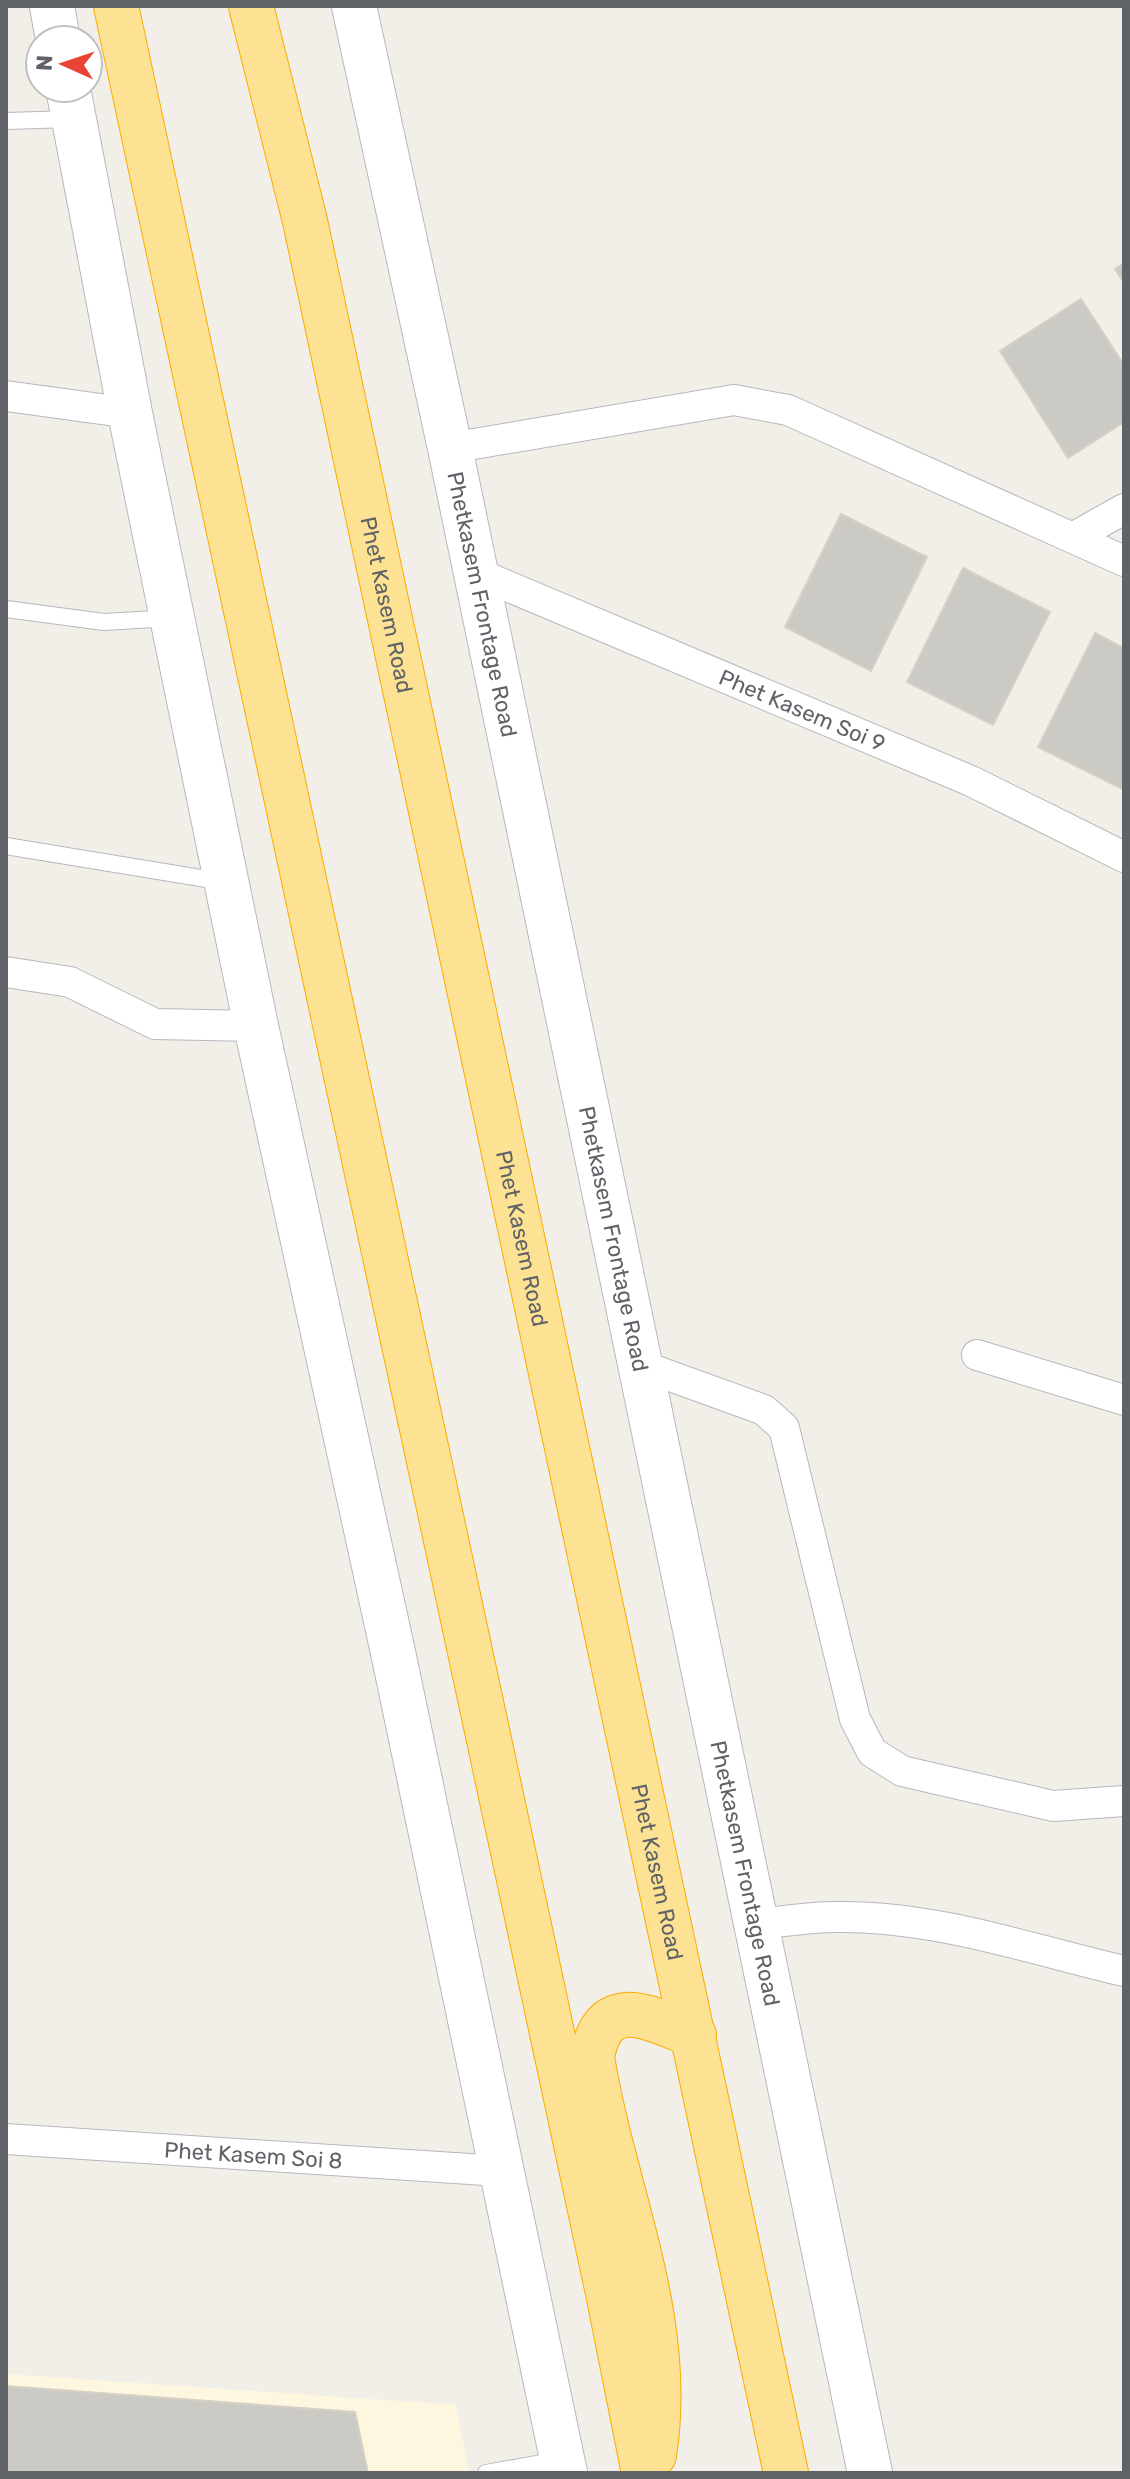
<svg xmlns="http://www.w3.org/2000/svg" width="1130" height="2479" font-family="Rubik,sans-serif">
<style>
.commercial{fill:#fef7e0}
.building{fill:#cccac5;stroke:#d6d1c6;stroke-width:2}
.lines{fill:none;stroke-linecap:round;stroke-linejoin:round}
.lane-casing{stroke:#b5b8bc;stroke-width:18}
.street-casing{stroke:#b5b8bc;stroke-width:32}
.secondary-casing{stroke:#b6babf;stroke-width:46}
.highway-casing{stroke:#f9ab00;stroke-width:46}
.lane{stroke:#fff;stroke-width:16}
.street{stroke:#fff;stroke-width:30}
.secondary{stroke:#fff;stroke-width:44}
.highway{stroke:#fde293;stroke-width:44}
.labels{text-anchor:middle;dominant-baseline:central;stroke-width:8;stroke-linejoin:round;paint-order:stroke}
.street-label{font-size:22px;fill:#5f6368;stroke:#fff}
</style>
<rect width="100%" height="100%" fill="#f1efe8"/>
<path class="commercial" d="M 6,2374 L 456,2405 L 469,2473 L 6,2473 Z"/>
<g class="building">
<path d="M 1124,263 L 1124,283 L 1115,269 Z"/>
<path d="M 1081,299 L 1124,365 L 1124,422 L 1068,458 L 1000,351 Z"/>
<path d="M 841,514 L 927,557 L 871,671 L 785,627 Z"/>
<path d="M 963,568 L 1050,612 L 993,725 L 907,682 Z"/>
<path d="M 1095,633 L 1124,648 L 1124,790 L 1038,747 Z"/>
<path d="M 6,2386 L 355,2412 L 368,2473 L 6,2473 Z"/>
</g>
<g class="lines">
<defs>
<g id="lane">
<path d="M 6,121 L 72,119"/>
<path d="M 6,609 L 104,622 L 171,618"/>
<path d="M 6,846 L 225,882"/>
<path d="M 486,2473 L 559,2460"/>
</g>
<g id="street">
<path d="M 6,396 L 130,413"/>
<path d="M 450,448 L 734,400 L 788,410 L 1124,561"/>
<path d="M 1076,536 L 1124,509"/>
<path id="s1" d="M 474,572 L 971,781 L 1124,857"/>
<path d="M 6,972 L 70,982 L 155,1024 L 256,1026"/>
<path d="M 977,1355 L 1124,1400"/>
<path d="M 640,1365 L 764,1410 L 784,1428 L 855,1719 L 872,1752 L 902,1771 L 1053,1806 L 1124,1801"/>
<path d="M 756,1924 C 782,1922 809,1917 835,1917 C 932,1915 1030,1949 1124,1971"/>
<path id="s2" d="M 6,2139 L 501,2171"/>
</g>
<g id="secondary">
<path d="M 52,6 L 58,40"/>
<path id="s3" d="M 354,6 L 450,448 L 870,2473"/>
<path d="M 68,88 L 130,413 L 256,1026 L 394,1657 L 565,2473"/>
</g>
<g id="highway">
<path d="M 116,6 L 608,2293 L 644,2473"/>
<path id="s4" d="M 251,6 L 305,221 L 786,2473"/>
<path d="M 654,2455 C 676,2317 613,2190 592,2057 C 604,1990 651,2019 694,2035"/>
</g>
</defs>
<use href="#lane" class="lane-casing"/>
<use href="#street" class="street-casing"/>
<use href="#secondary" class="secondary-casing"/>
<use href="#highway" class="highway-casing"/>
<use href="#lane" class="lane"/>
<use href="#street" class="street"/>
<use href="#secondary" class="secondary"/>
<use href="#highway" class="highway"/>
</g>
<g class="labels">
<g class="street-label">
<text stroke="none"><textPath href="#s4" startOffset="614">Phet Kasem Road</textPath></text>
<text stroke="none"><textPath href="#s3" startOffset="612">Phetkasem Frontage Road</textPath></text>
<text stroke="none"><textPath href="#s1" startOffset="356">Phet Kasem Soi 9</textPath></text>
<text stroke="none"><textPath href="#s4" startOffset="1262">Phet Kasem Road</textPath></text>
<text stroke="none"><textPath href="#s3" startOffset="1260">Phetkasem Frontage Road</textPath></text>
<text stroke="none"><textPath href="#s4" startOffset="1910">Phet Kasem Road</textPath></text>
<text stroke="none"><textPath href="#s3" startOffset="1908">Phetkasem Frontage Road</textPath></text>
<text stroke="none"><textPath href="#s2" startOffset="248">Phet Kasem Soi 8</textPath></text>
</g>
</g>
<rect width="1130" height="2479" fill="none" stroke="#5f6368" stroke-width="16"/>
<g transform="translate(64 64) rotate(273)"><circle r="38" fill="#ffffff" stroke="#bfc1c3" stroke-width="2"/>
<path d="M0-6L14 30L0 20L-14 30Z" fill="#ea4335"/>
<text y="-12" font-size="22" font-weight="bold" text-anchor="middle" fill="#5f6368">N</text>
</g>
</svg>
